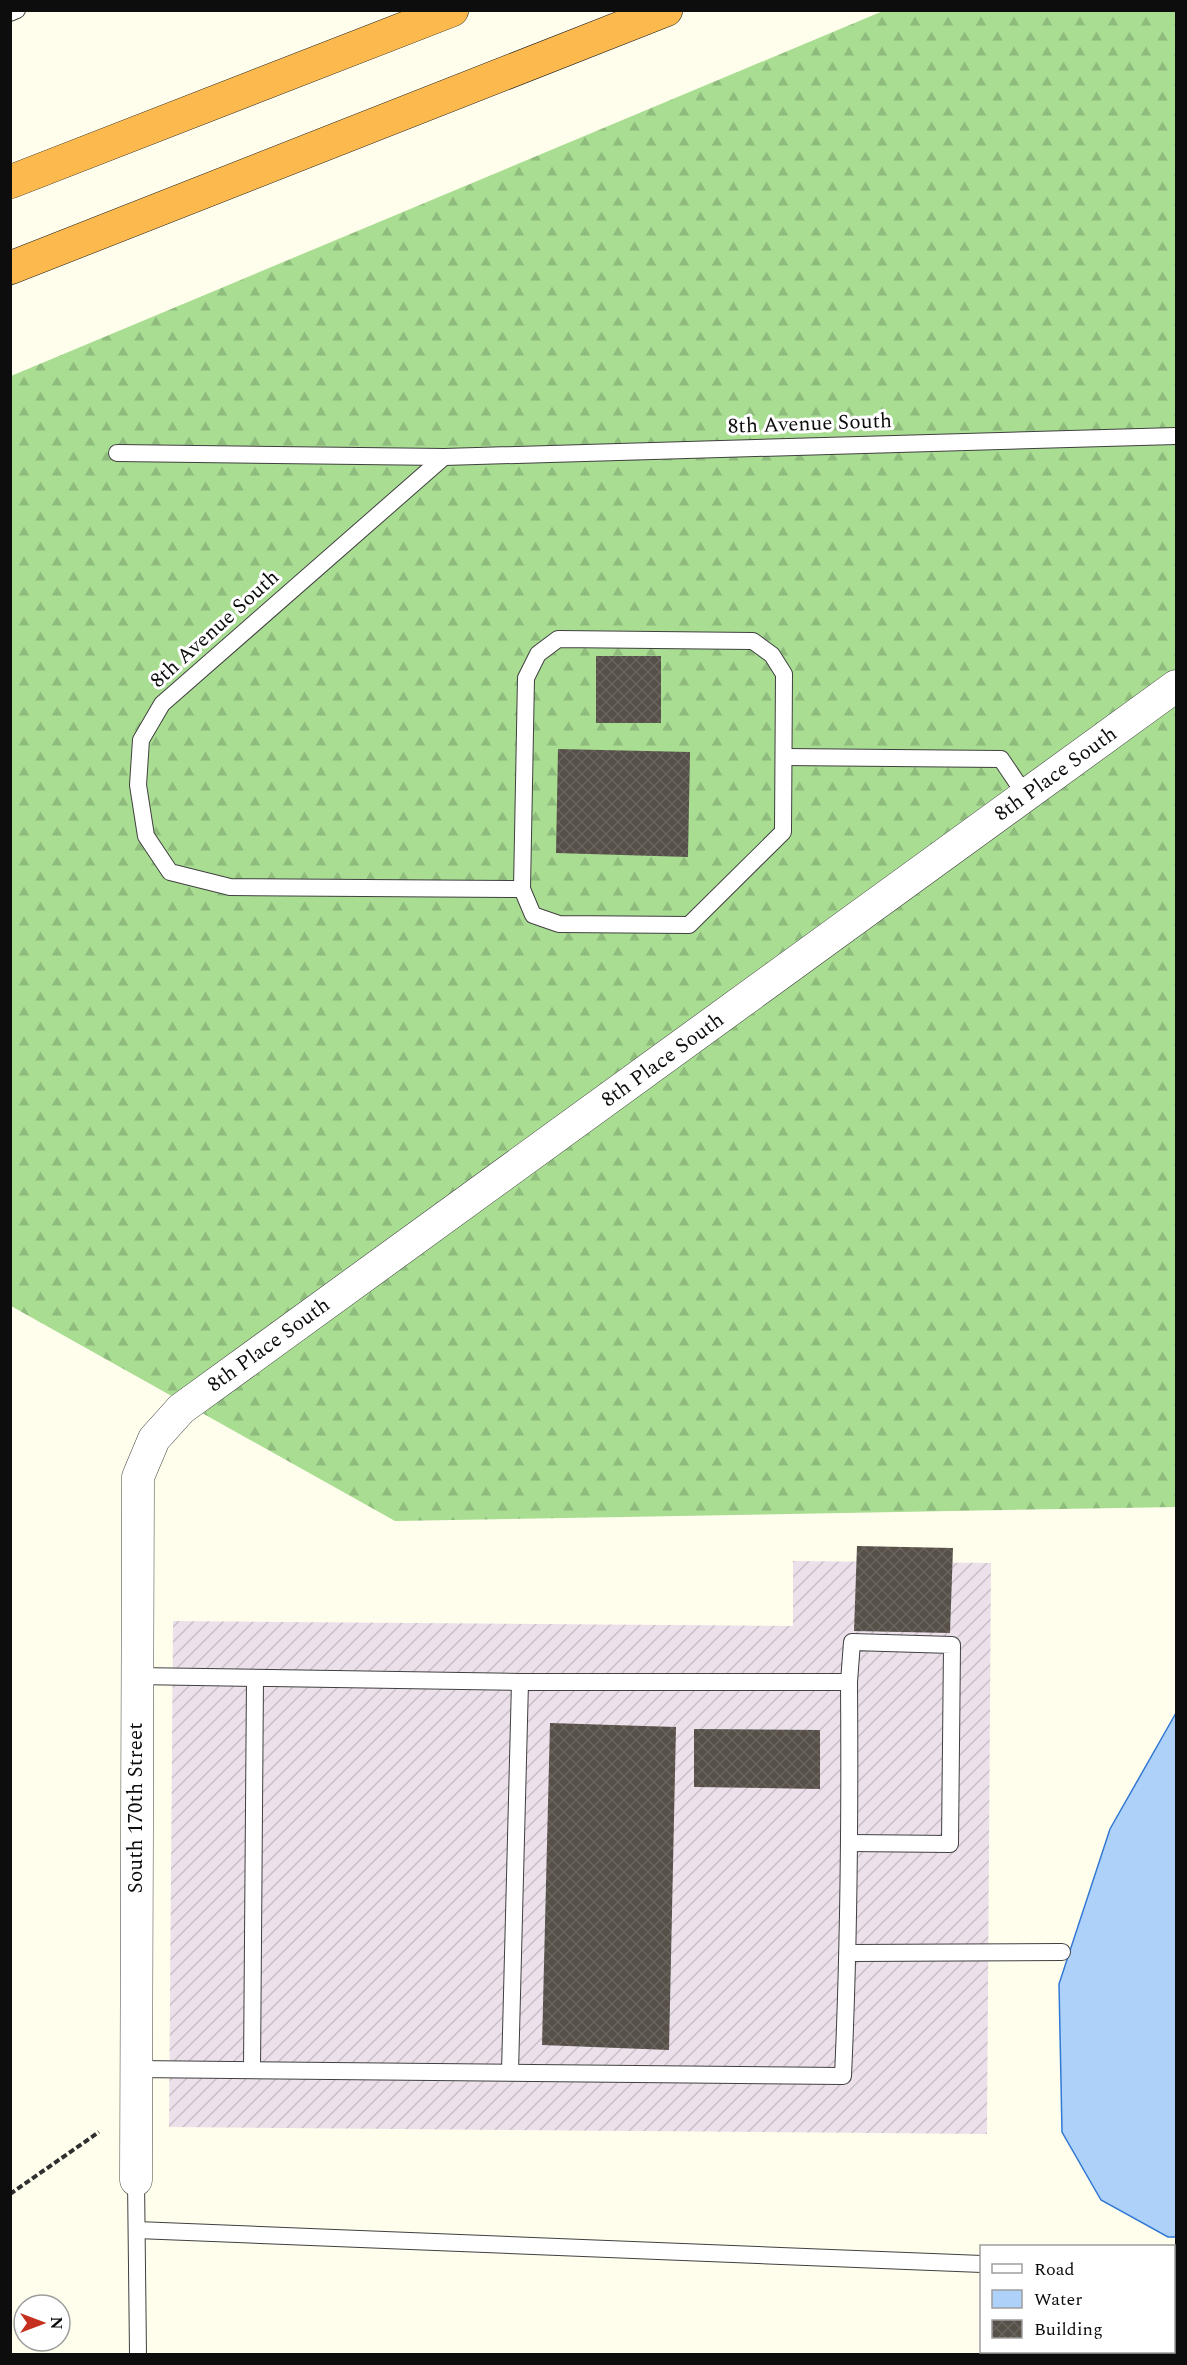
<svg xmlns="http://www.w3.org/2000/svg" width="1187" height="2365" font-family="Spectral,serif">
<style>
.industrial{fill:url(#industrial-furrows)}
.forest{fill:url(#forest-firs)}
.water{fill:#aed1f9;stroke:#3179d4;stroke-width:1.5}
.building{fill:url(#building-cross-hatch)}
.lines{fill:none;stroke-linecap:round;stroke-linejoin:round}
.lane-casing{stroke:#404040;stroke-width:18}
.street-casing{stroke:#404040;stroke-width:33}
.highway-casing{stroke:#1e1e1e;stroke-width:34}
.path{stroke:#2f2f2f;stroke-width:4;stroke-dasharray:6 3;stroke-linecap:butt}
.lane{stroke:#fff;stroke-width:16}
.street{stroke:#fff;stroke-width:32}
.highway{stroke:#fcb94d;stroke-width:33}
.labels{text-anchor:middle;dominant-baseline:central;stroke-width:6;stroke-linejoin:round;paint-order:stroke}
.street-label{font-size:21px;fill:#0d0d0d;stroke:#fff}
</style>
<defs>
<pattern id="industrial-furrows" width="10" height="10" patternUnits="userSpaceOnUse" patternTransform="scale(1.5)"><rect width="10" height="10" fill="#ece0eb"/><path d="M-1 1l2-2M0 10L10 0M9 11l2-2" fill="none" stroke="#c9bfc8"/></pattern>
<pattern id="forest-firs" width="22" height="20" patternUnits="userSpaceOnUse" patternTransform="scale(1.5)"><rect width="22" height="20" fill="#a8dd92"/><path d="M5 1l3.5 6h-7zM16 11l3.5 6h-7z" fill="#8fbc7d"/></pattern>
<pattern id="building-cross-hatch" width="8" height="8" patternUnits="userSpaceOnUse" patternTransform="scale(1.5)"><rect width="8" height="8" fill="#565048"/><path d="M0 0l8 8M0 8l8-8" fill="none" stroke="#69645e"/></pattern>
</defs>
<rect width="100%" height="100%" fill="#fffeec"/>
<path class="industrial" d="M 793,1561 L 991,1563 L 987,2134 L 169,2127 L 173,1621 L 793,1626 Z"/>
<path class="forest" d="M 883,11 L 1176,11 L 1176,1507 L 395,1521 L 11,1306 L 11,376 Z"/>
<path class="water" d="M 1176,1713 L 1176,2237 L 1168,2237 L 1101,2200 L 1062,2132 L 1059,1984 L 1110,1829 Z"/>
<g class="building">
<rect x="596" y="656" width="65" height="67"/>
<path d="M 558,749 L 690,752 L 688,857 L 556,853 Z"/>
<path d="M 857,1546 L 953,1548 L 950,1633 L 854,1631 Z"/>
<path d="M 550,1723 L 676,1727 L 669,2050 L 542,2045 Z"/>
<path d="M 694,1729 L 820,1730 L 820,1789 L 694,1787 Z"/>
</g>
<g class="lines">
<defs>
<g id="lane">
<path d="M 10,13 L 17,10"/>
<path d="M 117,453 L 444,457 L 1176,436"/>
<path d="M 444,457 L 162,704 L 141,740 L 138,785 L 146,836 L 170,872 L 230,887 L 522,889"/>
<path d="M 558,639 L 753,641 L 772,655 L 784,674 L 783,832 L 689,925 L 559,924 L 533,915 L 522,889 L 526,678 L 538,654 Z"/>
<path d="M 784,757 L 1001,759 L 1026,796"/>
<path d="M 136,1676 L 520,1682 L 849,1682 C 850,1814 849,1945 843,2076 L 136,2069"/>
<path d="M 849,1682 L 852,1642 L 952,1645 L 950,1844 L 850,1843"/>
<path d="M 849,1953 L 1062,1952"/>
<path d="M 252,2070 L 255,1678"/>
<path d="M 510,2072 L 520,1682"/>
<path d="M 136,2180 L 138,2354"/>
<path d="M 137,2230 L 982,2264"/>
<path d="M 1174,2271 L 1176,2272"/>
</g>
<path id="street" d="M 136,2180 L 138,1477 L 154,1439 L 181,1409 L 1176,686"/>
<g id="highway">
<path d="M 10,182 L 452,10"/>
<path d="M 10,268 L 666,10"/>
</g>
</defs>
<use href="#lane" class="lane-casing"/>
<use href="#street" class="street-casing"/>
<use href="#highway" class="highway-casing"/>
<path class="path" d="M 10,2194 L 99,2132"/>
<use href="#lane" class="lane"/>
<use href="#street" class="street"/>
<use href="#highway" class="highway"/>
</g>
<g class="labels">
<g class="street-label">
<text transform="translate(810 424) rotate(-2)">8th Avenue South</text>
<text transform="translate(215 629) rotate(-42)">8th Avenue South</text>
<text transform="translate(1056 774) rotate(-36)">8th Place South</text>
<text transform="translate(663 1060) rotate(-36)">8th Place South</text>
<text transform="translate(269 1345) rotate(-36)">8th Place South</text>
<text transform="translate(136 1808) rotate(-90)">South 170th Street</text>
</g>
</g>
<rect width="1187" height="2365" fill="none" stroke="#0d0d0d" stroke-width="24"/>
<rect x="980" y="2245" width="195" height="108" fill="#ffffff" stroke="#9e9e9e" stroke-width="1.5"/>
<rect x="992" y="2264" width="30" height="9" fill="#ffffff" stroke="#9e9e9e" stroke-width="1.5"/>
<text x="1034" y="2275" font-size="18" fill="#0d0d0d">Road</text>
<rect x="992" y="2290" width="30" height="18" fill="#aed1f9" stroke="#9e9e9e" stroke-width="1.5"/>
<text x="1034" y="2305" font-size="18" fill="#0d0d0d">Water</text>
<rect x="992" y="2320" width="30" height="18" fill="url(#building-cross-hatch)" stroke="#9e9e9e" stroke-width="1.5"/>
<text x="1034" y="2335" font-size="18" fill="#0d0d0d">Building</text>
<g transform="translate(42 2323) rotate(90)"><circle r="28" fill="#ffffff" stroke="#9e9e9e" stroke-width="1.5"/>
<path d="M0-4.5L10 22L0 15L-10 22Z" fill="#c4301d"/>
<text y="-9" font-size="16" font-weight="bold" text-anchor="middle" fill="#0d0d0d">N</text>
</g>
</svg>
